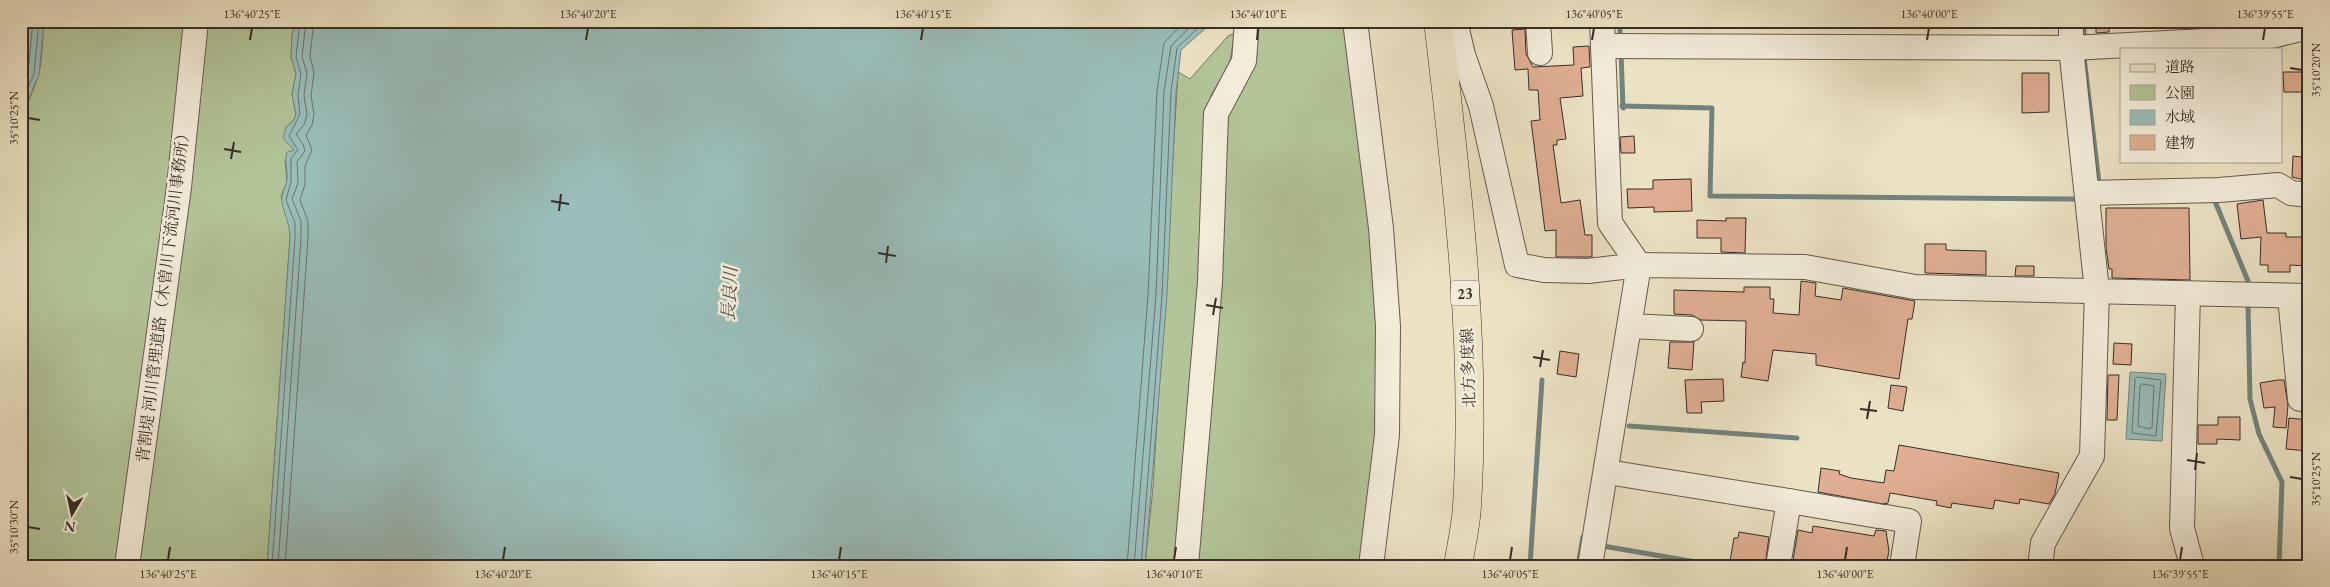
<svg xmlns="http://www.w3.org/2000/svg" width="2330" height="587" font-family="'EB Garamond','Noto Serif JP',serif">
<style>
.green{fill:#b2c498;stroke:#75785f}
.water{fill:#99bdb9;stroke:#72837e}
.lines{fill:none;stroke-linecap:round;stroke-linejoin:round}
.shore{stroke:#687570;stroke-width:1}
.stream{stroke:#72837e;stroke-width:5}
.building{fill:#dfae93;stroke:#382d26}
.minor-casing{stroke:#655a4e;stroke-width:26}
.major-casing{stroke:#382d26;stroke-width:29}
.minor{stroke:#f2ecd9;stroke-width:24}
.major{stroke:#ebe2c4;stroke-width:28}
.ticks{fill:none;stroke:#382d26;stroke-width:2}
.labels{text-anchor:middle;dominant-baseline:central;stroke-width:5;stroke-linejoin:round;paint-order:stroke}
.shield{fill:#f2ecd9;stroke:#70665c;stroke-width:1}
.shield-label{font-size:15px;font-weight:bold;fill:#382d26}
.street-label{font-size:16px;fill:#382d26;stroke:#f2ecd9}
.water-label{font-size:18px;font-style:italic;fill:#50514b;stroke:#f2ecd9}
.neatline{fill:none;stroke:#382d26;stroke-width:2}
.ticks-label{font-size:12px;text-anchor:middle;fill:#382d26}
</style>
<rect width="100%" height="100%" fill="#ebe2c4"/>
<filter id="stains"><feTurbulence type="fractalNoise" baseFrequency=".004" numOctaves="4"/><feColorMatrix values="0 0 0 0 .2 0 0 0 0 .09 0 0 0 0 .02 0 0 0 .5 -.17"/></filter>
<radialGradient id="worn" r=".72"><stop offset=".6" stop-color="#630" stop-opacity="0"/><stop offset="1" stop-color="#630" stop-opacity=".3"/></radialGradient>
<g class="green">
<path d="M 44,21 L 187,21 L 179,104 L 118,566 L 21,566 L 21,139 L 25,137 C 22,108 30,102 38,76 C 43,60 42,39 44,21 Z"/>
<path d="M 203,21 L 293,21 L 295,23 L 292,35 L 291,57 L 296,74 L 292,94 L 296,114 L 294,120 L 286,127 L 290,145 L 295,150 L 285,160 L 287,182 L 281,196 L 290,224 L 290,238 L 267,566 L 134,566 Z"/>
<path d="M 1255,21 L 1349,21 L 1373,228 L 1380,438 L 1364,566 L 1197,566 L 1225,118 Z"/>
<path d="M 1235,33 L 1229,66 L 1211,95 L 1208,110 L 1195,370 L 1177,566 L 1145,566 L 1153,487 L 1178,72 L 1190,79 L 1228,36 Z"/>
</g>
<g class="water">
<path d="M 21,21 L 44,21 L 39,75 L 25,107 L 23,118 L 27,128 L 25,137 L 21,139 Z"/>
<path d="M 293,21 L 1207,21 L 1207,27 L 1181,50 L 1176,93 L 1167,296 L 1145,566 L 267,566 L 290,238 C 290,225 285,216 282,203 C 280,195 286,188 287,180 C 288,170 284,162 287,152 L 294,150 L 283,138 L 286,127 L 294,120 L 296,114 L 292,94 L 296,74 L 291,57 L 292,35 L 295,24 Z"/>
<path d="M 2130,372 L 2166,374 L 2162,441 L 2126,439 Z"/>
</g>
<g class="lines">
<g class="shore">
<path d="M 21,88 L 28,72 L 33,21"/>
<path d="M 21,104 L 34,74 L 39,21"/>
<path d="M 2137,377 L 2161,380 L 2156,436 L 2132,433 L 2135,379 Z"/>
<path d="M 2143,384 L 2154,386 L 2152,427 L 2150,429 L 2138,426 L 2140,386 Z"/>
<path d="M 272,566 L 295,239 L 295,223 L 286,200 L 291,182 L 291,158 L 298,150 L 289,136 L 300,114 L 298,95 L 301,74 L 296,57 L 300,21"/>
<path d="M 278,566 L 301,239 L 301,221 L 292,199 L 298,183 L 297,162 L 305,151 L 303,144 L 296,134 L 304,125 L 307,115 L 304,95 L 307,73 L 302,57 L 306,21"/>
<path d="M 285,566 L 308,239 L 308,221 L 300,200 L 305,184 L 305,166 L 312,150 L 306,135 L 312,125 L 314,114 L 311,96 L 314,72 L 310,56 L 314,21"/>
<path d="M 1127,566 L 1148,295 L 1157,91 L 1164,43 L 1185,21"/>
<path d="M 1134,566 L 1156,295 L 1164,92 L 1171,46 L 1196,21"/>
<path d="M 1141,566 L 1162,296 L 1171,92 L 1177,48 L 1201,25 L 1202,21"/>
</g>
<g class="stream">
<path d="M 1620,21 L 1620,41"/>
<path d="M 2084,21 L 2084,40"/>
<path d="M 1621,52 L 1623,108"/>
<path d="M 2084,57 L 2099,183"/>
<path d="M 1622,106 L 1712,108 L 1710,196 L 2074,199"/>
<path d="M 2214,199 L 2248,281 L 2248,288"/>
<path d="M 2248,304 L 2250,399 L 2259,434 L 2282,482 L 2279,566"/>
<path d="M 1629,426 L 1797,438"/>
<path d="M 1603,546 L 1719,566"/>
<path d="M 1530,566 L 1542,380"/>
<path d="M 1578,566 L 1583,537"/>
</g>
</g>
<g class="building">
<path d="M 2096,21 L 2110,21 L 2109,32 L 2096,33 Z"/>
<path d="M 1525,29 L 1526,54 L 1533,67 L 1574,65 L 1573,47 L 1589,46 L 1590,67 L 1581,68 L 1583,96 L 1560,98 L 1566,139 L 1557,140 L 1557,145 L 1553,145 L 1561,203 L 1580,200 L 1585,235 L 1592,235 L 1592,257 L 1556,257 L 1556,230 L 1545,231 L 1531,121 L 1540,120 L 1538,90 L 1529,90 L 1528,69 L 1515,70 L 1512,30 Z"/>
<path d="M 2283,72 L 2302,72 L 2303,92 L 2284,92 Z"/>
<path d="M 2022,73 L 2049,73 L 2049,112 L 2022,113 Z"/>
<path d="M 1634,136 L 1635,153 L 1621,153 L 1620,137 Z"/>
<path d="M 2293,156 L 2309,158 L 2309,181 L 2292,177 Z"/>
<path d="M 1691,179 L 1692,211 L 1654,212 L 1654,207 L 1628,208 L 1627,189 L 1653,189 L 1653,180 Z"/>
<path d="M 2263,200 L 2267,233 L 2286,233 L 2286,237 L 2308,237 L 2308,266 L 2290,265 L 2290,272 L 2268,272 L 2268,265 L 2260,265 L 2261,237 L 2241,239 L 2237,204 Z"/>
<path d="M 2106,208 L 2189,208 L 2190,280 L 2112,278 L 2112,269 L 2109,269 L 2106,248 Z"/>
<path d="M 1726,218 L 1746,218 L 1745,253 L 1721,252 L 1721,238 L 1697,238 L 1697,220 L 1726,221 Z"/>
<path d="M 1925,244 L 1946,244 L 1946,250 L 1986,251 L 1986,275 L 1925,273 Z"/>
<path d="M 2016,266 L 2034,266 L 2034,276 L 2015,276 Z"/>
<path d="M 1801,281 L 1816,283 L 1815,296 L 1841,300 L 1843,288 L 1915,301 L 1912,319 L 1908,319 L 1899,379 L 1816,365 L 1816,354 L 1773,350 L 1768,381 L 1741,377 L 1743,362 L 1745,363 L 1746,321 L 1701,320 L 1692,315 L 1674,314 L 1674,290 L 1744,292 L 1744,287 L 1770,287 L 1770,299 L 1774,299 L 1773,313 L 1799,315 Z"/>
<path d="M 1670,342 L 1694,342 L 1692,370 L 1668,368 Z"/>
<path d="M 2114,343 L 2132,344 L 2131,365 L 2113,364 Z"/>
<path d="M 1560,351 L 1579,354 L 1576,377 L 1557,374 Z"/>
<path d="M 2108,375 L 2119,375 L 2117,420 L 2107,420 Z"/>
<path d="M 1723,379 L 1724,401 L 1701,402 L 1702,413 L 1687,413 L 1685,380 Z"/>
<path d="M 2278,380 L 2284,380 L 2288,405 L 2286,428 L 2273,427 L 2275,407 L 2264,408 L 2260,383 Z"/>
<path d="M 1891,385 L 1907,387 L 1903,411 L 1888,408 Z"/>
<path d="M 2218,417 L 2240,417 L 2240,440 L 2217,439 L 2217,444 L 2198,444 L 2198,425 L 2218,425 Z"/>
<path d="M 2289,418 L 2309,420 L 2309,451 L 2286,449 Z"/>
<path d="M 1899,445 L 2059,473 L 2055,494 L 2049,504 L 2020,499 L 2019,504 L 1995,500 L 1993,509 L 1952,503 L 1951,508 L 1936,505 L 1937,501 L 1890,493 L 1888,503 L 1883,504 L 1818,492 L 1821,468 L 1840,471 L 1839,474 L 1851,478 L 1884,483 L 1886,470 L 1894,471 Z"/>
<path d="M 1813,526 L 1874,536 L 1876,530 L 1886,531 L 1889,551 L 1886,566 L 1792,566 L 1798,530 L 1812,533 Z"/>
<path d="M 1739,532 L 1769,537 L 1765,566 L 1730,561 L 1734,538 L 1738,538 Z"/>
</g>
<g class="lines">
<defs>
<g id="minor">
<path d="M 1355,21 L 1381,228 L 1388,326 L 1387,435 L 1371,566"/>
<path d="M 1455,21 L 1463,55 L 1481,106 L 1517,265 L 1544,270 L 1588,271 L 1639,265 L 1805,267 L 1915,287 L 2309,296"/>
<path d="M 1538,21 L 1540,53"/>
<path d="M 1603,46 L 2071,48 L 2263,38 L 2309,27"/>
<path d="M 2087,193 L 2219,190 L 2278,185 L 2291,193 L 2309,195"/>
<path d="M 2188,294 L 2182,528 L 2192,566"/>
<path d="M 2290,297 L 2300,399"/>
<path d="M 1630,326 L 1691,329"/>
<path d="M 1607,472 L 1789,501 L 1778,566"/>
<path d="M 1789,501 L 1878,516"/>
<path d="M 1886,517 L 1909,521 L 1902,566"/>
<path d="M 127,566 L 179,187 L 196,21"/>
<path d="M 1186,566 L 1210,282 L 1216,114 L 1244,61 L 1247,21"/>
<path d="M 1590,566 L 1639,265 L 1610,223 L 1602,21"/>
<path d="M 2040,566 L 2043,543 L 2092,456 L 2097,291 L 2071,48 L 2071,21"/>
</g>
<path id="major" d="M 1438,21 C 1457,182 1477,344 1467,506 C 1466,526 1461,546 1458,566"/>
</defs>
<use href="#minor" class="minor-casing"/>
<use href="#major" class="major-casing"/>
<use href="#minor" class="minor"/>
<use href="#major" class="major"/>
</g>
<path class="ticks" d="M 250,40 L 252,28M 586,40 L 588,28M 921,40 L 923,28M 1257,40 L 1258,28M 1592,40 L 1594,28M 1927,40 L 1929,28M 2263,40 L 2265,28M 2290,68 L 2302,70M 28,118 L 40,120M 224,149 L 241,152M 231,159 L 234,142M 551,201 L 569,204M 559,211 L 561,194M 878,253 L 896,256M 886,263 L 888,246M 1206,305 L 1223,308M 1213,315 L 1216,298M 1533,357 L 1550,360M 1540,367 L 1543,350M 1860,409 L 1877,411M 1867,419 L 1870,401M 2187,460 L 2205,463M 2195,470 L 2197,453M 2290,477 L 2302,479M 28,527 L 40,529M 168,560 L 170,547M 503,560 L 505,547M 839,560 L 841,547M 1174,560 L 1176,547M 1510,560 L 1512,547M 1845,560 L 1847,547M 2180,560 L 2182,547"/>
<g class="labels">
<rect class="shield" x="1451" y="280.5" width="28" height="25" rx="4"/>
<g class="shield-label">
<text x="1465" y="293">23</text>
</g>
<g class="street-label">
<text transform="translate(163 294) rotate(-83)">背割堤 河川管理道路（木曽川下流河川事務所）</text>
<text transform="translate(1468 368) rotate(-92)">北方多度線</text>
</g>
<g class="water-label">
<text transform="translate(729 294) rotate(-87)">長良川</text>
</g>
</g>
<rect width="2330" height="587" fill="none" stroke="#ebe2c4" stroke-width="55"/>
<rect x="2120" y="48" width="162" height="115" fill="#f2ecd9" stroke="#a8a091"/>
<rect x="2130" y="64" width="25" height="8" fill="#ebe2c4" stroke="#a8a091"/>
<text x="2165" y="72" font-size="15" fill="#382d26">道路</text>
<rect x="2130" y="85" width="25" height="15" fill="#b2c498" stroke="#a8a091"/>
<text x="2165" y="98" font-size="15" fill="#382d26">公園</text>
<rect x="2130" y="110" width="25" height="15" fill="#99bdb9" stroke="#a8a091"/>
<text x="2165" y="122" font-size="15" fill="#382d26">水域</text>
<rect x="2130" y="135" width="25" height="15" fill="#dfae93" stroke="#a8a091"/>
<text x="2165" y="148" font-size="15" fill="#382d26">建物</text>
<g transform="translate(72 514) rotate(189)" stroke="#f2ecd9" stroke-width="4" paint-order="stroke">
<path d="M0-4L9 19L0 12L-9 19Z" fill="#382d26"/>
<text y="-8" font-size="14" font-weight="bold" text-anchor="middle" fill="#382d26">N</text>
</g>
<rect x="28" y="28" width="2274" height="532" class="neatline"/>
<g class="ticks-label">
<text x="252" y="18">136°40'25"E</text>
<text x="588" y="18">136°40'20"E</text>
<text x="923" y="18">136°40'15"E</text>
<text x="1258" y="18">136°40'10"E</text>
<text x="1594" y="18">136°40'05"E</text>
<text x="1929" y="18">136°40'00"E</text>
<text x="2265" y="18">136°39'55"E</text>
<text transform="translate(2316 70) rotate(-90)" y="4">35°10'20"N</text>
<text transform="translate(14 118) rotate(-90)" y="4">35°10'25"N</text>
<text transform="translate(2316 479) rotate(-90)" y="4">35°10'25"N</text>
<text transform="translate(14 527) rotate(-90)" y="4">35°10'30"N</text>
<text x="168" y="578">136°40'25"E</text>
<text x="503" y="578">136°40'20"E</text>
<text x="839" y="578">136°40'15"E</text>
<text x="1174" y="578">136°40'10"E</text>
<text x="1510" y="578">136°40'05"E</text>
<text x="1845" y="578">136°40'00"E</text>
<text x="2180" y="578">136°39'55"E</text>
</g>
<rect width="100%" height="100%" filter="url(#stains)"/>
<rect width="100%" height="100%" fill="url(#worn)"/>
</svg>
